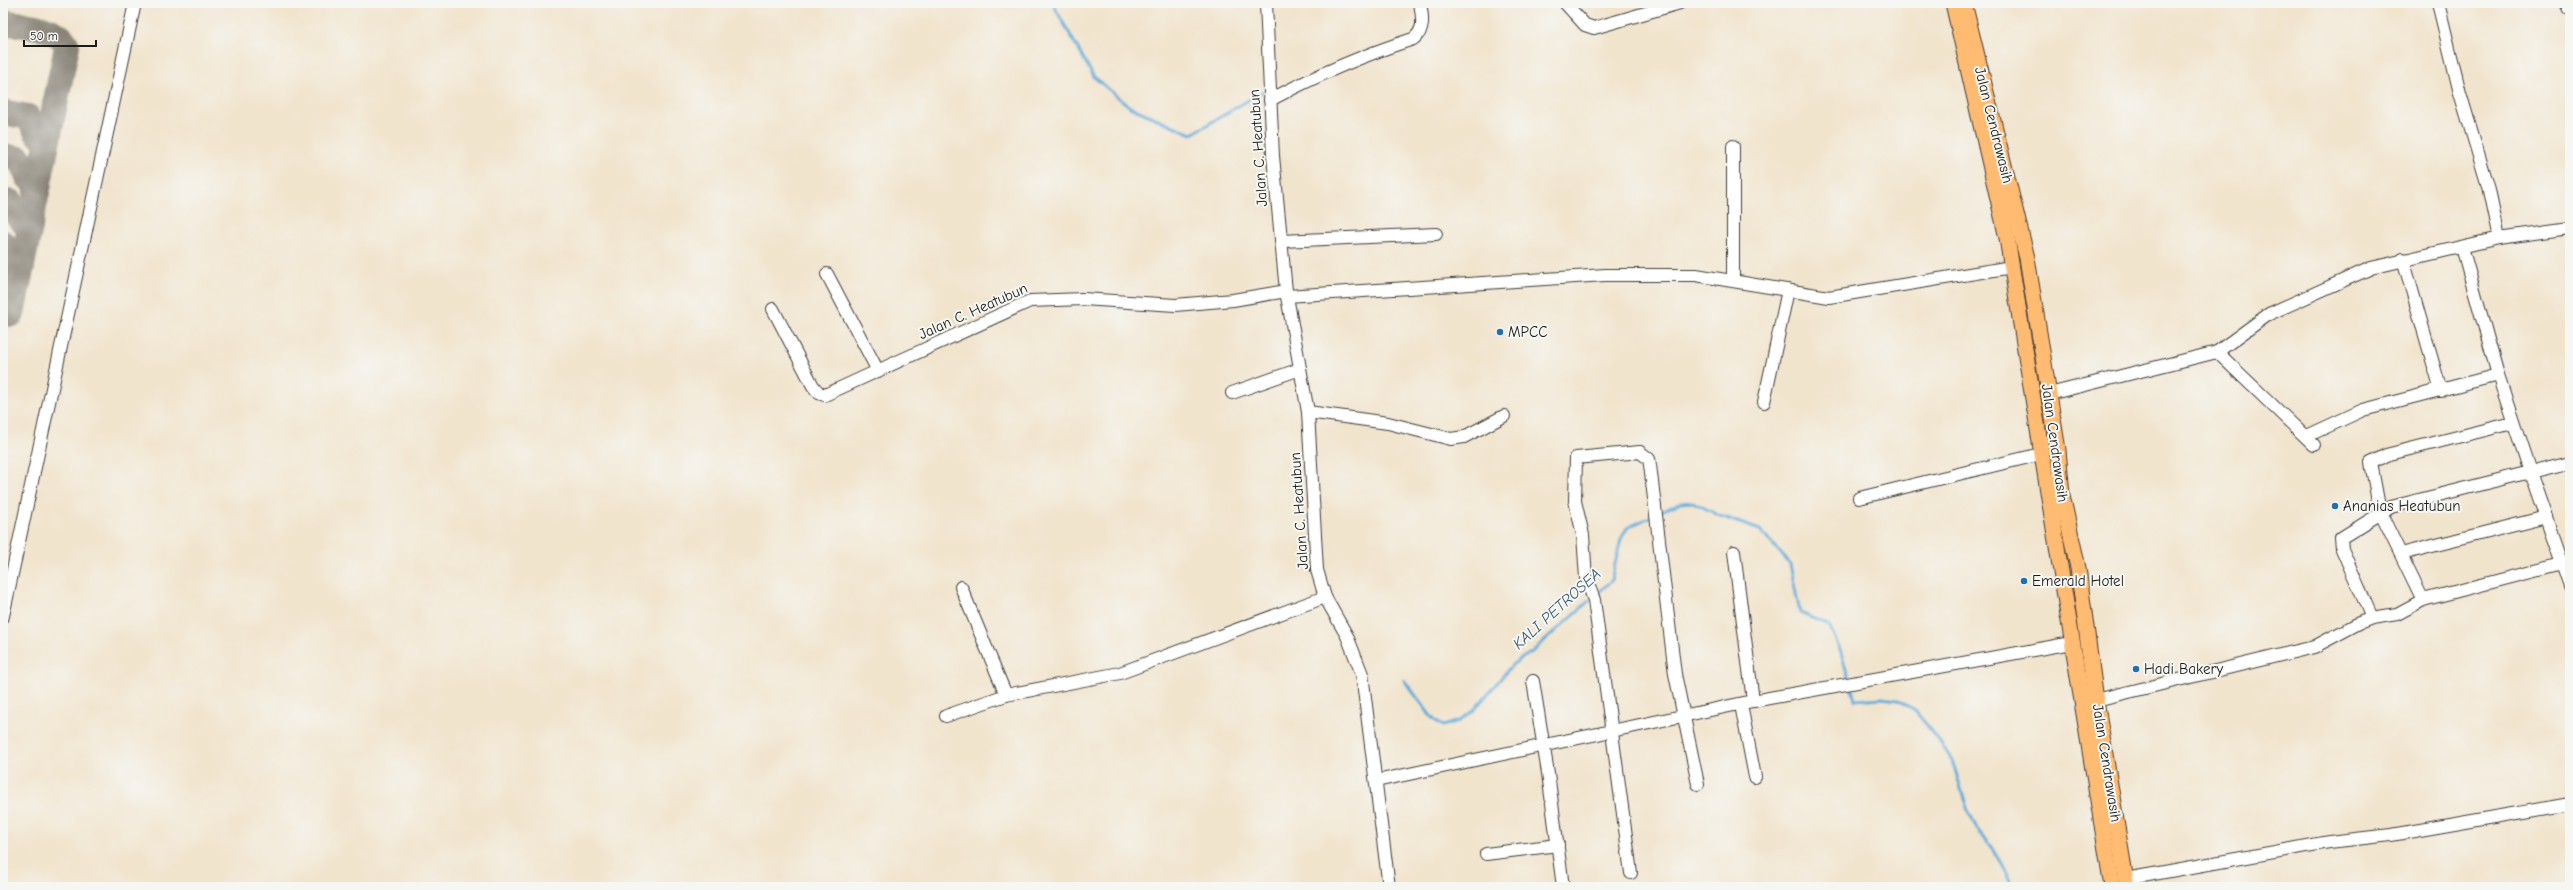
<svg xmlns="http://www.w3.org/2000/svg" width="2573" height="890" font-family="'Comic Neue',sans-serif">
<style>
.lines{fill:none;stroke-linecap:round;stroke-linejoin:round}
.stream{stroke:#63aada;stroke-width:3}
.taxiway{stroke:#868074;stroke-width:26}
.minor-casing{stroke:#3c3a37;stroke-width:14}
.major-casing{stroke:#3c3a37;stroke-width:17}
.minor{stroke:#fff;stroke-width:12}
.major{stroke:#ffbb71;stroke-width:15}
.poi-dot{fill:#1f6fb2;stroke:#f6f6f2;stroke-width:1.5}
.labels{text-anchor:middle;dominant-baseline:central;stroke-width:4;stroke-linejoin:round;paint-order:stroke}
.street-label{font-size:15px;fill:#1c1c1c;stroke:#f6f6f2}
.poi-label{font-size:15px;fill:#1c1c1c;stroke:#f6f6f2;text-anchor:start}
.water-label{font-size:16px;font-style:italic;fill:#3c5c71;stroke:#f6f6f2}
</style>
<rect width="100%" height="100%" fill="#f6f6f2"/>
<filter id="ink" filterUnits="userSpaceOnUse"><feTurbulence type="fractalNoise" baseFrequency=".025" numOctaves="2"/><feDisplacementMap in="SourceGraphic" scale="8" xChannelSelector="R" yChannelSelector="G"/><feConvolveMatrix kernelMatrix="1 2 1 2 8 2 1 2 1" color-interpolation-filters="sRGB"/></filter>
<filter id="wash" filterUnits="userSpaceOnUse"><feTurbulence type="fractalNoise" baseFrequency=".012" numOctaves="4" result="noise"/><feDisplacementMap in="SourceGraphic" scale="16" xChannelSelector="R" yChannelSelector="G"/><feGaussianBlur stdDeviation="0.9" result="paint"/><feColorMatrix in="noise" values="0 0 0 0 0 0 0 0 0 0 0 0 0 0 0 0 0 1.4 0 .05"/><feComposite in="paint" operator="in"/></filter>
<g filter="url(#wash)">
<rect width="100%" height="100%" fill="#f1e4cd"/>
<g class="lines">
<g class="stream">
<path d="M 1055,3 L 1055,8 L 1094,77 L 1130,107 L 1192,134 L 1262,92"/>
<path d="M 1659,512 L 1680,503 L 1693,502 L 1720,516 L 1760,530 L 1790,564 L 1800,613 L 1829,625 L 1840,649 L 1849,680"/>
<path d="M 1596,595 L 1611,581 L 1621,539 L 1627,528 L 1654,515"/>
<path d="M 1404,680 L 1433,719 L 1443,726 L 1460,721 L 1474,710 L 1513,664 L 1532,652 L 1590,600"/>
<path d="M 1851,686 L 1855,700 L 1882,698 L 1898,700 L 1915,711 L 1935,735 L 1952,760 L 1967,808 L 1977,829 L 1994,851 L 2014,887"/>
</g>
<g class="taxiway">
<path d="M 3,22 C 22,26 59,25 67,46 L 12,314 L 3,306"/>
<path d="M 3,112 L 28,117 L 37,133 L 48,140"/>
<path d="M 3,156 L 20,159 L 28,177 L 39,185"/>
<path d="M 3,201 L 11,202 C 15,213 19,221 30,226"/>
<path d="M 3,243 L 13,264 L 22,267"/>
</g>
</g>
</g>
<g filter="url(#ink)">
<g class="lines">
<defs>
<g id="minor">
<path d="M 1266,3 L 1273,156 L 1286,291 L 1308,412 L 1317,570 L 1325,597 L 1347,636 L 1362,674 L 1389,887"/>
<path d="M 1565,3 L 1585,25 L 1594,28 L 1680,3"/>
<path d="M 2567,3 L 2570,9"/>
<path d="M 1270,100 C 1317,75 1363,55 1413,39 C 1426,30 1422,16 1420,3"/>
<path d="M 1733,146 L 1733,280"/>
<path d="M 2499,238 L 2570,228"/>
<path d="M 1281,241 L 1436,234"/>
<path d="M 2462,247 L 2498,375 L 2530,472 L 2570,462"/>
<path d="M 2403,259 L 2441,391"/>
<path d="M 827,274 L 878,371"/>
<path d="M 1287,296 L 1605,275 L 1696,275 L 1829,297 L 2012,267"/>
<path d="M 773,309 L 813,386 L 819,393 L 825,395 L 1030,301 L 1083,299 L 1175,305 L 1233,300 L 1286,291"/>
<path d="M 2217,352 L 2314,445"/>
<path d="M 1232,393 L 1300,369"/>
<path d="M 2049,394 L 2217,352 L 2269,314 L 2371,268 L 2499,238 L 2488,186 L 2460,93 L 2438,3"/>
<path d="M 1764,402 L 1788,290"/>
<path d="M 1308,412 L 1388,423 L 1451,439 L 1464,437 L 1504,416"/>
<path d="M 2307,436 L 2363,410 L 2498,375"/>
<path d="M 1859,498 L 2041,454"/>
<path d="M 1734,552 L 1753,701"/>
<path d="M 2401,554 L 2546,517"/>
<path d="M 961,587 L 1006,695"/>
<path d="M 2423,600 L 2380,512 L 2371,463 L 2386,455 L 2513,423"/>
<path d="M 3,616 L 135,3"/>
<path d="M 2372,618 L 2342,549 L 2341,538 L 2391,507 L 2530,472 L 2570,587"/>
<path d="M 1533,681 L 1548,773 L 1563,887"/>
<path d="M 2096,700 L 2314,647 L 2359,623 L 2372,618 L 2397,614 L 2423,600 L 2562,564"/>
<path d="M 1741,705 L 1755,777"/>
<path d="M 946,716 L 1006,695 L 1120,673 L 1325,597"/>
<path d="M 1376,781 L 1753,701 L 2072,643"/>
<path d="M 1486,854 L 1558,845"/>
<path d="M 1631,873 L 1594,600 L 1586,578 L 1583,535 L 1575,501 L 1576,458 L 1640,452 L 1649,459 L 1650,465 L 1675,674 L 1698,784"/>
<path d="M 2126,879 L 2329,842 L 2391,835 L 2570,804"/>
</g>
<g id="major">
<path d="M 1953,3 L 2007,238 L 2112,887"/>
<path d="M 1964,3 L 2027,258 L 2058,450 L 2062,495 L 2078,568 L 2096,700 L 2127,887"/>
</g>
</defs>
<use href="#minor" class="minor-casing"/>
<use href="#major" class="major-casing"/>
<use href="#minor" class="minor"/>
<use href="#major" class="major"/>
</g>
</g>
<g class="poi-dot">
<circle cx="1500" cy="332" r="4"/>
<circle cx="2335" cy="506" r="4"/>
<circle cx="2024" cy="581" r="4"/>
<circle cx="2136" cy="669" r="4"/>
</g>
<g class="labels">
<g class="street-label">
<text transform="translate(1994 125) rotate(76)">Jalan Cendrawasih</text>
<text transform="translate(1258 148) rotate(-94)">Jalan C. Heatubun</text>
<text transform="translate(973 311) rotate(-24)">Jalan C. Heatubun</text>
<text transform="translate(2055 443) rotate(82)">Jalan Cendrawasih</text>
<text transform="translate(1299 511) rotate(-94)">Jalan C. Heatubun</text>
<text transform="translate(2107 763) rotate(81)">Jalan Cendrawasih</text>
</g>
<g class="poi-label">
<text x="1508" y="332">MPCC</text>
<text x="2343" y="506">Ananias Heatubun</text>
<text x="2032" y="581">Emerald Hotel</text>
<text x="2144" y="669">Hadi Bakery</text>
</g>
<g class="water-label">
<text transform="translate(1557 609) rotate(-42)">KALI PETROSEA</text>
</g>
</g>
<rect width="2573" height="890" fill="none" stroke="#f6f6f2" stroke-width="16"/>
<path d="M24 40v6h72v-6" fill="none" stroke="#1c1c1c" stroke-width="2"/>
<text x="30" y="40" font-size="12" fill="#1c1c1c" stroke="#f6f6f2" stroke-width="3" paint-order="stroke">50 m</text>
</svg>
